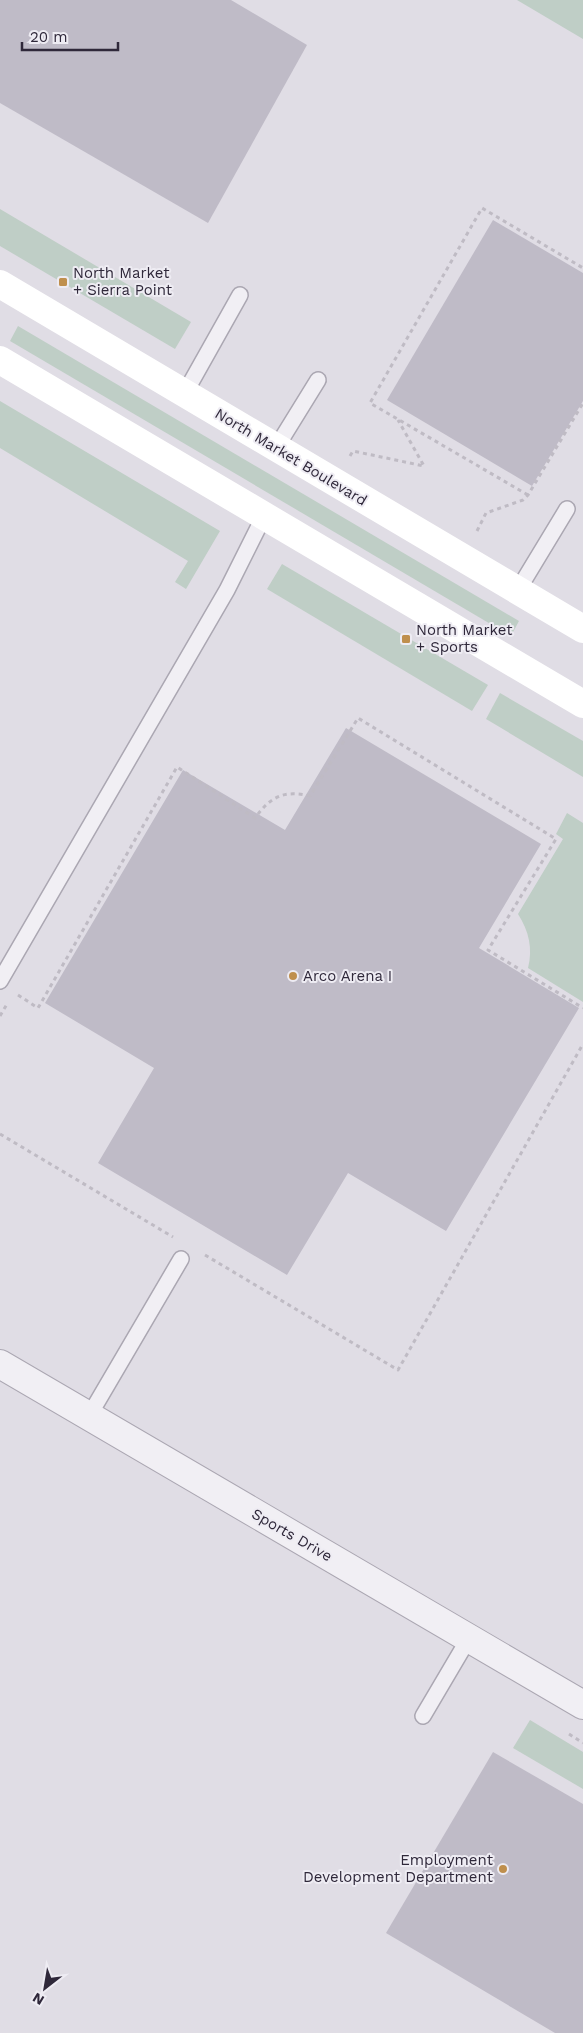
<svg xmlns="http://www.w3.org/2000/svg" width="583" height="2033" font-family="'Work Sans',sans-serif">
<style>
.green{fill:#bfcec6}
.building{fill:#bfbbc7}
.lines{fill:none;stroke-linecap:round;stroke-linejoin:round}
.lane-casing{stroke:#aba7b2;stroke-width:18}
.street-casing{stroke:#aba7b2;stroke-width:30}
.path{stroke:#bfbbc4;stroke-width:3;stroke-dasharray:4 4;stroke-linecap:butt}
.lane{stroke:#f1eff4;stroke-width:15}
.street{stroke:#f1eff4;stroke-width:28}
.secondary{stroke:#fff;stroke-width:28}
.poi-dot{fill:#bf8f4d;stroke:#eeecf3;stroke-width:2}
.labels{text-anchor:middle;dominant-baseline:central;stroke-width:4;stroke-linejoin:round;paint-order:stroke}
.poi-label{font-size:15px;fill:#2f283a;stroke:#eeecf3;text-anchor:start}
.street-label{font-size:15px;fill:#2f283a;stroke:#eeecf3}
</style>
<rect width="100%" height="100%" fill="#e0dde5"/>
<g class="green">
<path d="M 517,0 L 583,0 L 583,39 Z"/>
<path d="M 0,209 L 191,322 L 175,349 L 0,246 Z"/>
<path d="M 18,326 L 519,621 L 511,636 L 10,341 Z"/>
<path d="M 0,401 L 220,531 L 186,589 L 175,582 L 188,561 L 0,448 Z"/>
<path d="M 282,564 L 488,685 L 472,711 L 267,589 Z"/>
<path d="M 500,693 L 583,741 L 583,777 L 486,719 Z"/>
<path d="M 567,813 L 583,823 L 583,1002 L 528,968 C 533,949 529,931 518,914 L 563,839 L 556,834 Z"/>
<path d="M 530,1720 L 583,1752 L 583,1789 L 513,1748 Z"/>
</g>
<g class="building">
<path d="M 0,0 L 231,0 L 307,45 L 208,223 L 0,103 Z"/>
<path d="M 493,220 L 583,273 L 583,401 L 532,486 L 387,400 Z"/>
<path d="M 346,728 L 541,844 L 479,948 L 579,1008 L 446,1231 L 348,1173 L 287,1275 L 98,1163 L 154,1068 L 45,1003 L 183,770 L 285,830 Z"/>
<path d="M 493,1752 L 583,1804 L 583,2033 L 555,2033 L 386,1933 Z"/>
</g>
<g class="lines">
<defs>
<g id="lane">
<path d="M 185,393 L 240,295"/>
<path d="M 276,448 L 318,380"/>
<path d="M 518,590 L 567,509"/>
<path d="M 0,981 L 227,590 L 264,516"/>
<path d="M 89,1416 L 181,1259"/>
<path d="M 423,1716 L 469,1638"/>
</g>
<path id="street" d="M 0,1364 L 583,1705"/>
</defs>
<use href="#lane" class="lane-casing"/>
<use href="#street" class="street-casing"/>
<g class="path">
<path d="M 350,456 L 353,451 L 424,466 L 398,420"/>
<path d="M 528,495 L 370,403 L 482,208 L 583,268"/>
<path d="M 477,531 L 486,513 L 523,500 L 528,495 L 583,403"/>
<path d="M 18,995 L 38,1008 L 177,767 L 255,818 C 271,796 284,790 310,796 L 358,718 L 556,839 L 488,950 L 583,1008"/>
<path d="M 0,1016 L 7,1004"/>
<path d="M 0,1134 L 173,1237"/>
<path d="M 205,1255 L 398,1370 L 583,1044"/>
<path d="M 569,1734 L 583,1743"/>
</g>
<use href="#lane" class="lane"/>
<use href="#street" class="street"/>
<g class="secondary">
<path d="M 0,284 L 583,629"/>
<path d="M 0,360 L 583,704"/>
</g>
</g>
<g class="poi-dot">
<rect x="58" y="277" width="10" height="10" rx="2.5"/>
<rect x="401" y="634" width="10" height="10" rx="2.5"/>
<circle cx="293" cy="976" r="5"/>
<circle cx="503" cy="1869" r="5"/>
</g>
<g class="labels">
<g class="poi-label">
<text x="73" y="273">North Market<tspan x="73" dy="17">+ Sierra Point</tspan></text>
<text x="416" y="630">North Market<tspan x="416" dy="17">+ Sports</tspan></text>
<text x="303" y="976">Arco Arena I</text>
<text x="493" y="1860" text-anchor="end">Employment<tspan x="493" dy="17">Development Department</tspan></text>
</g>
<g class="street-label">
<text transform="translate(291 457) rotate(31)">North Market Boulevard</text>
<text transform="translate(292 1535) rotate(30)">Sports Drive</text>
</g>
</g>
<g transform="translate(45 1988) rotate(211)" stroke="#eeecf3" stroke-width="4" paint-order="stroke">
<path d="M0-4L9 19L0 12L-9 19Z" fill="#2f283a"/>
<text y="-8" font-size="14" font-weight="bold" text-anchor="middle" fill="#2f283a">N</text>
</g>
<path d="M22 42v8h96v-8" fill="none" stroke="#2f283a" stroke-width="2.5"/>
<text x="30" y="42" font-size="15" fill="#2f283a" stroke="#eeecf3" stroke-width="4" paint-order="stroke">20 m</text>
</svg>
